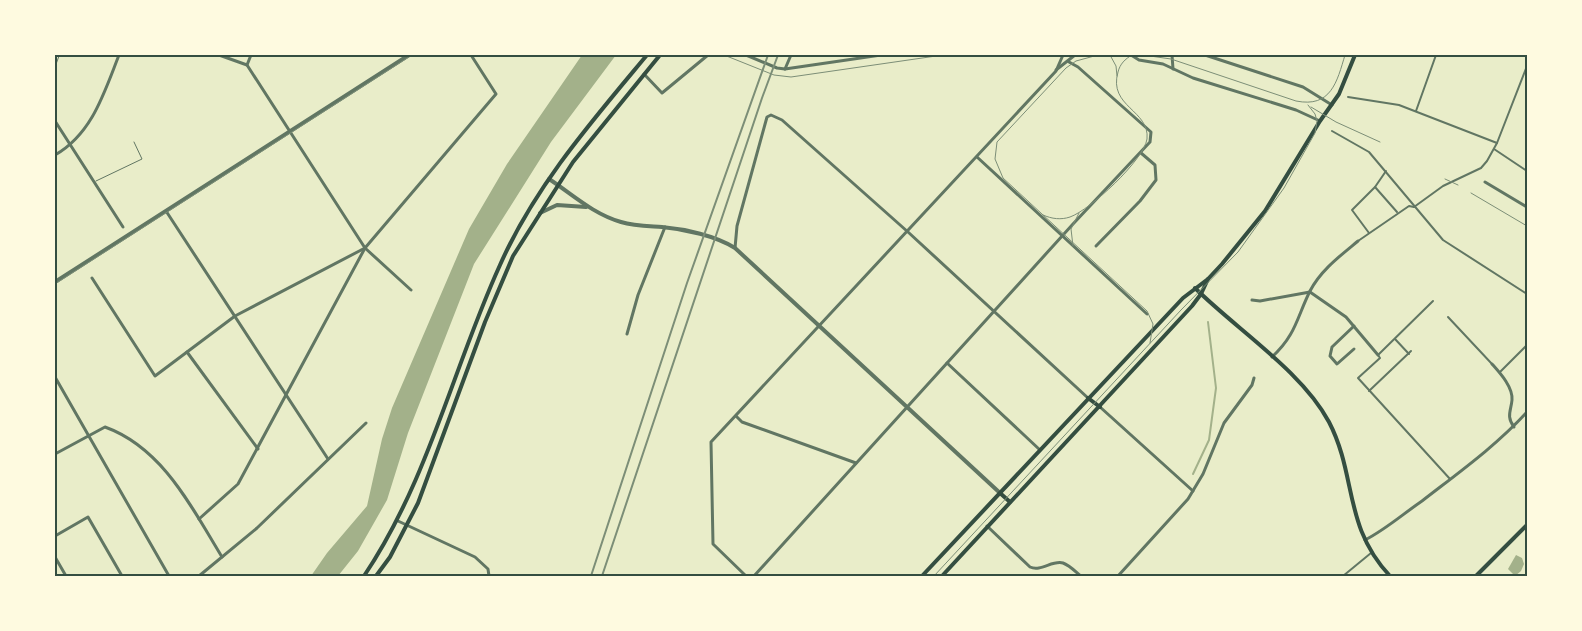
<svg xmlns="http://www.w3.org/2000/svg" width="1582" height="631" font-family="Overpass,sans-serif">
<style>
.water{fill:#a3b18a}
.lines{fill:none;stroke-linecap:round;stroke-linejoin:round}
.stream{stroke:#a3b18a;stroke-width:2}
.service{stroke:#617663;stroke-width:1}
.pedestrian{stroke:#617663;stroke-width:2}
.minor{stroke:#617663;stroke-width:3}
.tertiary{stroke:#617663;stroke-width:4}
.secondary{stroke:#344e41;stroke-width:4}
.tram{stroke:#7c8e77;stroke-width:1}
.rail{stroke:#7c8e77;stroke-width:2}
.neatline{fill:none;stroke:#344e41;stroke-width:2}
</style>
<rect width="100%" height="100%" fill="#e9edc9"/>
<g class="water">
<path d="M 582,55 L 616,55 L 551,142 L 474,264 L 408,433 L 387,500 L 358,551 L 338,576 L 311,576 L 327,553 L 367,506 L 382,439 L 392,408 L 469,229 L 507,164 Z"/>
<path d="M 1516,555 L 1522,558 L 1524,564 L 1521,571 L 1515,576 L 1508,569 Z"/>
</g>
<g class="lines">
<path class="stream" d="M 1193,474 L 1209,440 L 1216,388 L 1208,322"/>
<g class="service">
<path d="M 55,67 L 59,56"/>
<path d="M 96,181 L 142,159 L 134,142"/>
</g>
<g class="pedestrian">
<path d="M 1348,97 L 1399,105 L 1497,143"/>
<path d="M 1416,111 L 1436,55"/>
<path d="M 1332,131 L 1369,152 L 1443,240 L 1527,294"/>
<path d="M 1494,149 L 1527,171"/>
<path d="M 1375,187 L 1386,171"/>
<path d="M 1414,207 L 1443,186 L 1481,168 L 1487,161 L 1497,143 L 1527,66"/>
<path d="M 1369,233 L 1352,210 L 1375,187 L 1397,212"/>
<path d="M 1358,241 L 1409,206 L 1414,207"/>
<path d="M 1433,301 L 1378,355 L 1380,358 L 1358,378 L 1450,479"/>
<path d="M 1448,317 L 1492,364"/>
<path d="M 1395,339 L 1409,354"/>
<path d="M 1500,372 L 1527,345"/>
<path d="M 1369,391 L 1411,351"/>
<path d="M 1343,576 L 1371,553"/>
</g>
<g class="minor">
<path d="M 219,55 L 247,65 L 365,248 L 411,290"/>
<path d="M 746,55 L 777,68 L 785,69 L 881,55"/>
<path d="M 1107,55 L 1118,55"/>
<path d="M 1131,55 L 1139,60 L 1163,64 L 1193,78 L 1296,110 L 1320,121"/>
<path d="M 1172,55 L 1173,69"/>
<path d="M 1205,55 L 1303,87 L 1332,105"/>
<path d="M 247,65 L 251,55"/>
<path d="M 785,69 L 791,55"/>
<path d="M 1056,70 L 1075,55"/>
<path d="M 644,74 L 662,93 L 708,55"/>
<path d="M 55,121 L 123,227"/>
<path d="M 55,155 C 92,134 104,93 119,55"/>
<path d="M 977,157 L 1147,314"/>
<path d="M 1485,182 L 1527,207"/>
<path d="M 166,211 L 328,459"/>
<path d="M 1096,246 L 1140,201 L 1156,180 L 1155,165 L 1141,153"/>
<path d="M 735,248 L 737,226 L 767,117 L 771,115 L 782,120 L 908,232 L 1088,398"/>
<path d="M 92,278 L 155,376 L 235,316 L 365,248"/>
<path d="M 1252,300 L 1260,301 L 1310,292 L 1346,317 L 1378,355"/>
<path d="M 627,334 L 638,295 L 665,227"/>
<path d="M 1354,349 L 1337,364 L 1330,356 L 1332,347 L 1354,326"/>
<path d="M 187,352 L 258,449"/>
<path d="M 1272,357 C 1296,335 1297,317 1310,291 C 1321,270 1340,256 1358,241"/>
<path d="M 947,363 L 1040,450"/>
<path d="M 1492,364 C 1500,373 1513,387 1512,400 C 1511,411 1506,416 1514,427"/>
<path d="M 55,377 L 169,576"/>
<path d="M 1100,407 L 1193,491"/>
<path d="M 736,416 L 742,422 L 856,463"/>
<path d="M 55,454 L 105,427 C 163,448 192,508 222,557"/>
<path d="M 199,519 L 238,484 L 365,248 L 496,94 L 471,55"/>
<path d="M 398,521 L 475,557 L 488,569 L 489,576"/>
<path d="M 987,526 L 1030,567 C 1041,572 1052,560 1063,563 C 1069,565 1076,572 1081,576"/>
<path d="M 55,536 L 88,517 L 122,576"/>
<path d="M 1365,540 C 1385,530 1403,514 1422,501 C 1458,473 1496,446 1527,412"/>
<path d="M 55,557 L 66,576"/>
<path d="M 199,576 L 257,528 L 366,423"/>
<path d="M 746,576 L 713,544 L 711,442 L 1056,71 L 1063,55"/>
<path d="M 754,576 L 1073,224 L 1150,142 L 1151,132 L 1078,67 L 1069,62"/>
<path d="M 1118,576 L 1188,499 L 1203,474 L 1224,423 L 1252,385 L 1254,378"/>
</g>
<g class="tertiary">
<path d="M 549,179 C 572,194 593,214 621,222 C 634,226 648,226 662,227 C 685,229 716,236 735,248 L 1000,493"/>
<path d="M 540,213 L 557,205 L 586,207"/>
<path d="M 55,282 L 409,55"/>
</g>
<g class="secondary">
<path d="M 1195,288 C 1236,329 1302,371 1329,422 C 1357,476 1343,526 1390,576"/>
<path d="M 1088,398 L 1100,407"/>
<path d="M 1000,493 L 1010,502"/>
<path d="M 364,576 C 428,481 453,368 500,265 C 535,186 592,121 647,55"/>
<path d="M 376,576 L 390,557 L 418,503 L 485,322 L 513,256 L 573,162 L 660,55"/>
<path d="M 922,576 L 1183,298 L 1208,279 L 1222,264 L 1265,211 L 1320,121 L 1339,94 L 1355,55"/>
<path d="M 942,576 L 1192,306 L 1201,294 L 1208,279"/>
<path d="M 1476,576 L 1527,525"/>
</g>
<g class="tram">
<path d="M 724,55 L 774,75 L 791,77 L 943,55"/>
<path d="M 1098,55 L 1076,61 L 1066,68 L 997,142 L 995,159 L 1003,178 L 1147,311 L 1153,324 L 1150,343"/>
<path d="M 1110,55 L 1116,66 L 1117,76"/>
<path d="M 1143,55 L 1171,59 L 1296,101 C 1331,108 1337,82 1345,55"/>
<path d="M 1311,107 L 1336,122 L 1380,142"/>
<path d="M 1445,179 L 1458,185"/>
<path d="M 1471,193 L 1527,226"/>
<path d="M 1043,215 C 1052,219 1061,220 1070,217 C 1090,210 1144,160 1147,139 C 1150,110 1108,107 1118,72 C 1120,64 1125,59 1132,55"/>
<path d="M 1073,246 L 1071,229 L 1079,213"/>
<path d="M 55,284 L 412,55"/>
<path d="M 934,576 L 1181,310 L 1238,252 L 1284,188 L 1315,133 L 1317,121 L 1315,114 L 1308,105"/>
</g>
<g class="rail">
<path d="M 591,576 L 687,283 L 768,55"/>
<path d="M 602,576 L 762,98 L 778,55"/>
</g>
</g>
<rect width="1582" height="631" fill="none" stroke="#fefae0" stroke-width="112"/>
<rect x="56" y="56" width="1470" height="519" class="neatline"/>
</svg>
